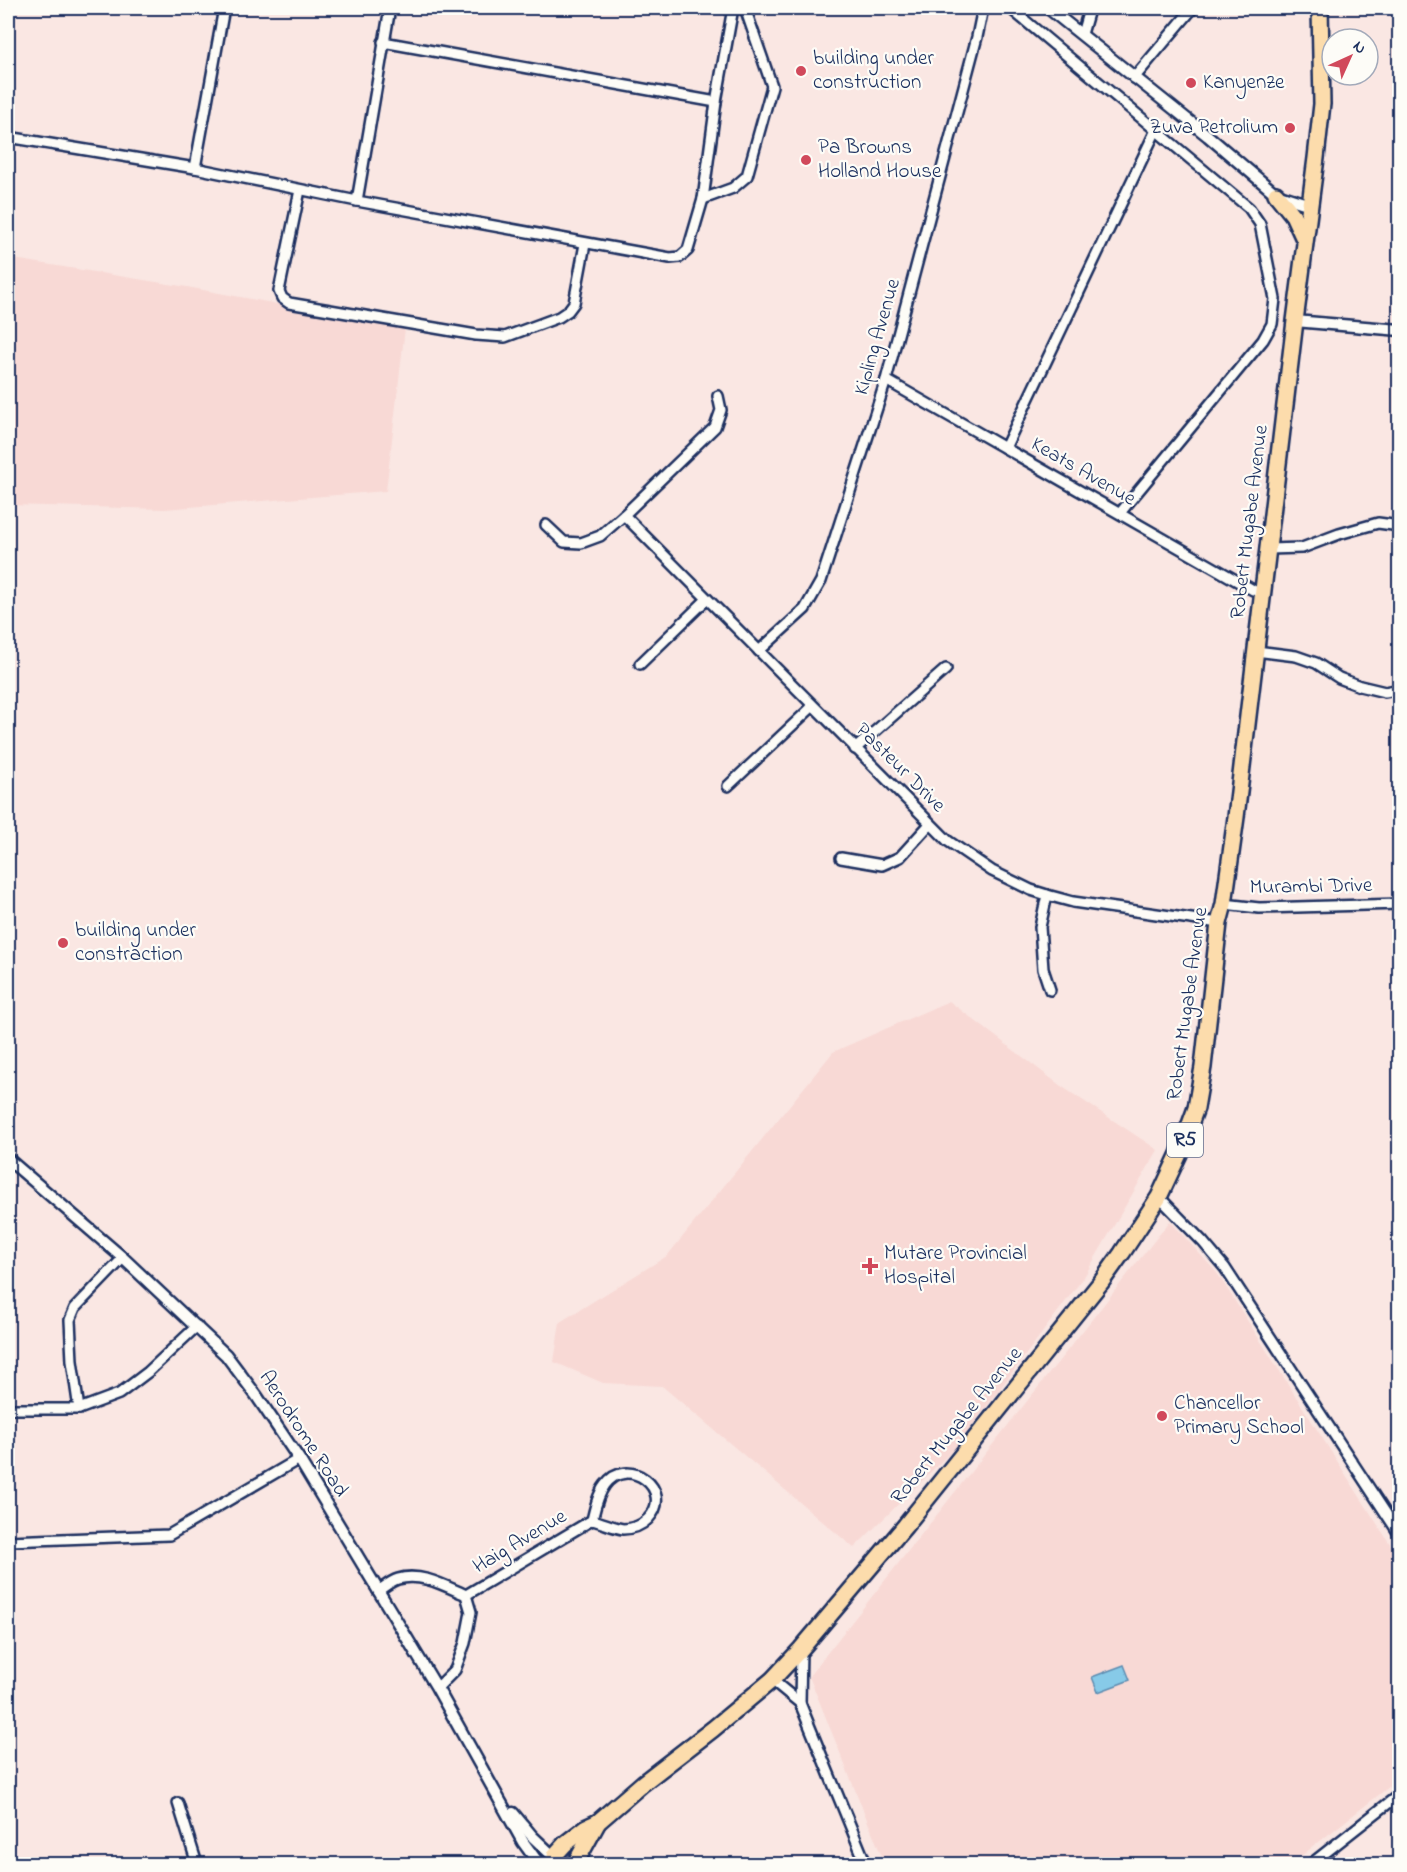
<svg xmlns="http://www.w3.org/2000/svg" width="1407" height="1872" font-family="'Indie Flower',sans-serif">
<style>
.built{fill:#f8d9d5}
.water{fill:#87cae8;stroke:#5c8cb1;stroke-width:1.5}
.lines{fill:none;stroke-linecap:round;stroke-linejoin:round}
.minor-casing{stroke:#1b2f5e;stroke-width:14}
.tertiary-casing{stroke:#1b2f5e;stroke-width:15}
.trunk-casing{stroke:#1b2f5e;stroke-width:20}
.minor{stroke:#fdfcf7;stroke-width:9}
.tertiary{stroke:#fdfcf7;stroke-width:10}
.trunk{stroke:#fcdcac;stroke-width:15}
.poi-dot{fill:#d1495b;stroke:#fdfcf7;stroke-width:2}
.labels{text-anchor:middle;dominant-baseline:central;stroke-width:4.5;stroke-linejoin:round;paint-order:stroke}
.shield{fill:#fdfcf7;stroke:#5f6c8c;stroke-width:1.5}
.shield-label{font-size:20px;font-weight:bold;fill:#1b2f5e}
.poi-label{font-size:21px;fill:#1b2f5e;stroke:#fdfcf7;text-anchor:start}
.street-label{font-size:21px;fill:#1b2f5e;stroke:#fdfcf7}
</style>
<rect width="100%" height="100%" fill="#fae7e3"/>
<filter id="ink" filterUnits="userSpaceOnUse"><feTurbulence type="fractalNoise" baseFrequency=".0167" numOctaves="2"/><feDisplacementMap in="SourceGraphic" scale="12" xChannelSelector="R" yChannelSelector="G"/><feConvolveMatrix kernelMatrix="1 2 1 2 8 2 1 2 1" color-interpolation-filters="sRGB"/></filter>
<g filter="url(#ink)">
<g class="built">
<path d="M 8,258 L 187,287 L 405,328 L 386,491 L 165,509 L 8,505 Z"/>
<path d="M 949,1001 L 1061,1086 L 1158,1150 L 1084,1277 L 957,1446 L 854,1548 L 662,1386 L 603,1383 L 554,1362 L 560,1322 L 667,1256 L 833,1052 Z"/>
<path d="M 1170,1221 L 1217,1273 L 1399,1558 L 1399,1779 L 1291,1864 L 885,1864 L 809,1676 Z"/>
</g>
<path class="water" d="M 1124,1665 L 1130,1680 L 1098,1692 L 1092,1677 Z"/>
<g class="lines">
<defs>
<g id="minor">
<path d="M 1010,8 L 1249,208 L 1260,224 L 1275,299 L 1272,324 L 1263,340 L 1120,513"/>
<path d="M 1082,34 L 1088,13 L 1084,8"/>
<path d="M 383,42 L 716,102"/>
<path d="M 1134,78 L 1193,8"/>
<path d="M 8,137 L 195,168 L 357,201 L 670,258 L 680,257 L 688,250 L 703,199 L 716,102 L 733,8"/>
<path d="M 195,168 L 224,8"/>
<path d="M 300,190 L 279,291 L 282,298 L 289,303 L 476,335 L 505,337 L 559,317 L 568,311 L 574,303 L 585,244"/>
<path d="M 703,199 L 733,188 L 747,176 L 772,86 L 746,11 L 743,8"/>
<path d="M 357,201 L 390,8"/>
<path d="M 886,380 L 1253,590 L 1263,593"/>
<path d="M 1005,448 L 1156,130"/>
<path d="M 624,515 L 948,841 L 992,871 L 1031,890 L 1047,895 L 1073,902 L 1219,923"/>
<path d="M 546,525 L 564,542 L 581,543 L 600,536 L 624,515 L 715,427 L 721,410 L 718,396"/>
<path d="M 1269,549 L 1302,548 L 1339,534 L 1378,523 L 1400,526"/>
<path d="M 759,651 L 805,609 L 821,581 L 886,380 L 977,37 L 983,8"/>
<path d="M 1256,651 L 1296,656 L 1316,663 L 1339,678 L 1360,686 L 1385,692 L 1400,689"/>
<path d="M 640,664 L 707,599"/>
<path d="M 855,749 L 946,669"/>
<path d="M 728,786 L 813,706"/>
<path d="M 841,858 L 882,865 L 900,857 L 930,824"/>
<path d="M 1047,895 L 1040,927 L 1043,969 L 1050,990"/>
<path d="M 1224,904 L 1259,908 L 1400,904"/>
<path d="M 1159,1197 L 1203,1242 L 1225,1268 L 1400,1535"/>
<path d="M 8,1409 L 79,1409 L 119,1394 L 148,1372 L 197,1326"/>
<path d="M 79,1409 L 72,1361 L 70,1320 L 75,1308 L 123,1258"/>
<path d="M 8,1541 L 169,1535 L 299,1459"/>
<path d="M 378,1591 C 384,1587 391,1581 398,1579 C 421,1572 445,1586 466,1595 L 471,1612 L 465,1643 L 455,1670 L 437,1688"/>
<path d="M 466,1595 L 592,1520 C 595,1508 598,1494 605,1485 C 627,1454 676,1490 648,1519 C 642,1525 633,1529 623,1529 C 614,1528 602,1522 592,1520"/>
<path d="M 801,1649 L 800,1703 L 866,1864"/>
<path d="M 772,1680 L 800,1703"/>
<path d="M 178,1803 L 197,1864"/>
<path d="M 1311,1864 L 1400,1794"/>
</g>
<g id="tertiary">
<path d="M 1048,8 L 1208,136 L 1276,194 L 1310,205"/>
<path d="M 1295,321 L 1400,330"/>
<path d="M 8,1159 L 123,1258 L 226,1355 L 256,1395 L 299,1459 L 437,1688 L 523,1842 L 539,1864"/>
<path d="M 513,1813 L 532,1836 L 552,1855"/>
</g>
<g id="trunk">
<path d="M 1276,194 L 1293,215 L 1304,239"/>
<path d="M 555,1855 L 565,1844 L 587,1827 L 598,1822 L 643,1783 L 713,1729 L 772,1680 L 801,1649 L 905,1526 L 1102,1281 L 1122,1253 L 1159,1197 L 1179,1154 L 1196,1108 L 1203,1067 L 1219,923 L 1224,904 L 1236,817 L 1295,321 L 1316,158 L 1322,104 L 1320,8"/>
<path d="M 575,1864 L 598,1822"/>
</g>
</defs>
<use href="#minor" class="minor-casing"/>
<use href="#tertiary" class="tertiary-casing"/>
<use href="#trunk" class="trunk-casing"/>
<use href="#minor" class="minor"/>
<use href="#tertiary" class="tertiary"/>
<use href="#trunk" class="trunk"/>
</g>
</g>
<g class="poi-dot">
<circle cx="801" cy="71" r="6"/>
<circle cx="1191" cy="83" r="6"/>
<circle cx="1290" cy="128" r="6"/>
<circle cx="806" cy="160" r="6"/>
<circle cx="63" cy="943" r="6"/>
<path d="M867 1257h6v6h6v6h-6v6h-6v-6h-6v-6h6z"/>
<circle cx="1162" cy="1416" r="6"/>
</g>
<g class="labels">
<rect class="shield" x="1167" y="1123" width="36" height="34" rx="4.5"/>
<g class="shield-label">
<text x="1185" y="1140">R5</text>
</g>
<g class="poi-label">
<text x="813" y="59">building under<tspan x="813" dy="24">construction</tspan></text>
<text x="1203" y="83">Kanyenze</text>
<text x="1278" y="128" text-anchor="end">Zuva Petrolium</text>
<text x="818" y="148">Pa Browns<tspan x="818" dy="24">Holland House</tspan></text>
<text x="75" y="931">building under<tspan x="75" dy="24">constraction</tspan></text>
<text x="884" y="1254">Mutare Provincial<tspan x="884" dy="24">Hospital</tspan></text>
<text x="1174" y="1404">Chancellor<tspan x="1174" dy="24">Primary School</tspan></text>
</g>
<g class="street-label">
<text transform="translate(878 337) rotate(-74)">Kipling Avenue</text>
<text transform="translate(1083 472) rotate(30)">Keats Avenue</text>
<text transform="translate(1250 522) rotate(-83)">Robert Mugabe Avenue</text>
<text transform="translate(900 768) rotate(45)">Pasteur Drive</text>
<text transform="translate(1311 887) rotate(-1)">Murambi Drive</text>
<text transform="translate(1188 1004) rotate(-82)">Robert Mugabe Avenue</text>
<text transform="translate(957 1426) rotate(-51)">Robert Mugabe Avenue</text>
<text transform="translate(303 1434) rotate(57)">Aerodrome Road</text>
<text transform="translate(520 1542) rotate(-31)">Haig Avenue</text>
</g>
</g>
<rect width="1407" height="1872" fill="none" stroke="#fdfcf7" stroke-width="30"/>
<rect x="15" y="15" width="1377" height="1842" fill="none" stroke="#1b2f5e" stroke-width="2" filter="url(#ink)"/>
<g transform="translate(1350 57) rotate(45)"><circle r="28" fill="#fdfcf7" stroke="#a3aaba" stroke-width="1.5"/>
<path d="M0-4.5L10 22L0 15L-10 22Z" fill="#d1495b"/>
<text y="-9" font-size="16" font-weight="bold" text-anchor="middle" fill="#1b2f5e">N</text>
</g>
</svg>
